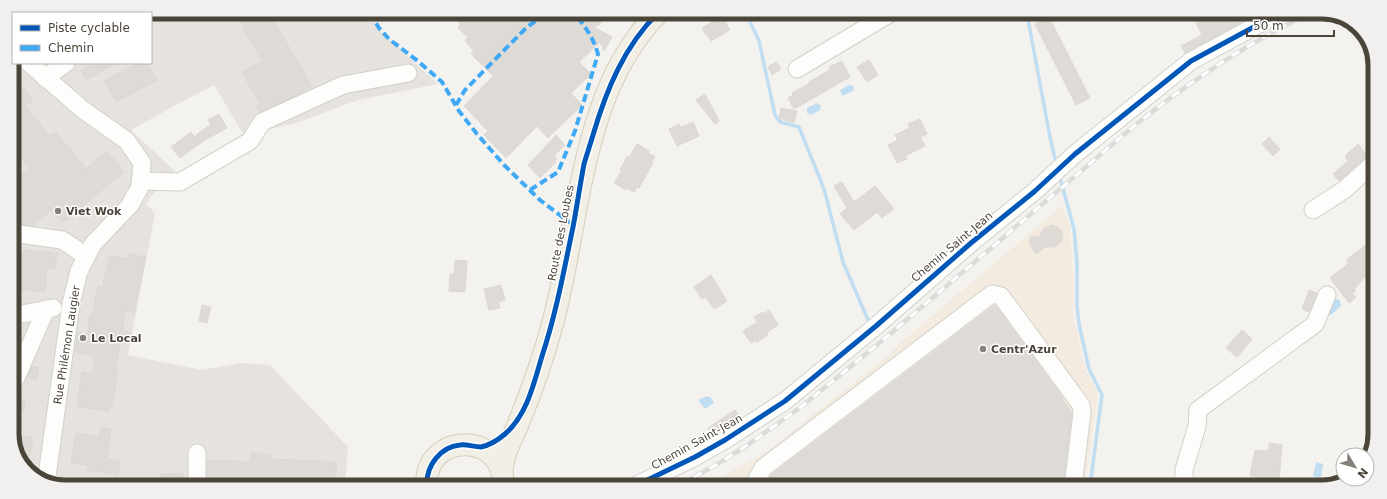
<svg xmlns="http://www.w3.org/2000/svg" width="1387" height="499" font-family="'DejaVu Sans',sans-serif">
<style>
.commercial{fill:#f3ebdf}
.industrial{fill:#e6e2de}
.water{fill:#c0ddf1}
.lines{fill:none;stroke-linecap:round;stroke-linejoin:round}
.stream{stroke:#c0ddf1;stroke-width:3.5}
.building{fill:#dedbd6;stroke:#dcd9d4}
.minor-casing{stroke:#d2d0cb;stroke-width:19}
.major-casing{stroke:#d6cebb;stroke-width:23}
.minor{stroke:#fdfdfc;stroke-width:17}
.major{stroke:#f2efe6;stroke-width:21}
.rail-casing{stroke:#dbdbda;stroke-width:4.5}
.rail{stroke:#fff;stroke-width:3;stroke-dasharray:9;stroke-linecap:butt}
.quiet{stroke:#3fa9f5;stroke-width:4;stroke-dasharray:8 4;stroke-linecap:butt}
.cycleway-casing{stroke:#fff;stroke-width:8}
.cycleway{stroke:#0057b8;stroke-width:5}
.poi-dot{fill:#868178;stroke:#fff;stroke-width:1.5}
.labels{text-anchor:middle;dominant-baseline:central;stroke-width:3;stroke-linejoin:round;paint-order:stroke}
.poi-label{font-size:11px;font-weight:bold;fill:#4b4439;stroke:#fff;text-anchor:start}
.street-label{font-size:11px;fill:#4b4439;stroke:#fff}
.rim{fill:none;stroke:#4b4439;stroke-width:5}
</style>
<rect width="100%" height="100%" fill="#f4f2ee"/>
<path class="commercial" d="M 1063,205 L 1070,228 L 1074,288 L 1073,312 L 1086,372 L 1098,392 L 1085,486 L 705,486 L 766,452 L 890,354 L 901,342 Z"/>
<path class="industrial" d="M 65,12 L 369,13 L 379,30 L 438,84 L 358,100 L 296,123 L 262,131 L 245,137 L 214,85 L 174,106 L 131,130 L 175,171 L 152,195 L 146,204 L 155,213 L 128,355 L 202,370 L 241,363 L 270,365 L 348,447 L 345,485 L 48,484 L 23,466 L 12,438 L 12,62 L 13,60 L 13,63 L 151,63 L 151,13 L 63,13 Z"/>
<g class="water">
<path d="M 849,85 L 853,86 L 854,90 L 851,92 L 842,96 L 840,90 Z"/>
<path d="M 817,103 L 821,106 L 820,110 L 811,115 L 807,113 L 807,108 Z"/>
<path d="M 1338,299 L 1340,301 L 1341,306 L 1331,315 L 1327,314 L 1327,309 L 1335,300 Z"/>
<path d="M 707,396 L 711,398 L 714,403 L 705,409 L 698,400 Z"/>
<path d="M 1316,462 L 1323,464 L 1321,478 L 1313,476 Z"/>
</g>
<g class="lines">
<g class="stream">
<path d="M 746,13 L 759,41 L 775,115 L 780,122 L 799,127 L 824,189 L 843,262 L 868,320"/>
<path d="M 1027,14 L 1050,137 L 1055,159"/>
<path d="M 1061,181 L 1074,229 L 1077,264 L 1077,306 L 1079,324 L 1089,369 L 1102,395 L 1090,486"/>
</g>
</g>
<g class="building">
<path d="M 449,13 L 597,13 L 601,23 L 594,27 L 612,37 L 604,51 L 600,42 L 579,62 L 591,74 L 571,93 L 582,105 L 548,138 L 537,126 L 506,158 L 484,135 L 488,131 L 464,106 L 493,76 L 471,54 L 474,51 L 465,41 L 468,37 L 458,28 L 461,24 Z"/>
<path d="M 719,13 L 722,16 L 725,15 L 728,20 L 725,22 L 730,30 L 711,41 L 708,35 L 707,36 L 702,28 L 712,22 L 710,19 Z"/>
<path d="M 254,14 L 258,22 L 270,15 L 312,86 L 295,96 L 260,112 L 256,106 L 260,104 L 242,72 L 262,61 L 244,30 L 245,29 L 241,22 Z"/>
<path d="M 1192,14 L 1230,15 L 1255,15 L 1185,53 L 1181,46 L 1202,35 Z"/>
<path d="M 1049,17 L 1090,98 L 1076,105 L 1035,24 Z"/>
<path d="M 869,60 L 878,75 L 867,82 L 857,67 Z"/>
<path d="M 842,61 L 850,77 L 794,109 L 788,98 L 793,95 L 792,93 L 810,83 L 809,82 L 830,70 L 829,67 Z"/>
<path d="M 776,62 L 781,69 L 772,75 L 768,67 Z"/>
<path d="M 95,63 L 117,63 L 86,80 L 81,71 Z"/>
<path d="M 137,63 L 147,63 L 157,80 L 116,102 L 104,81 Z"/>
<path d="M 12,74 L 33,100 L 25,106 L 50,136 L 56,132 L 86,169 L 107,151 L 124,172 L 62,223 L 51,210 L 32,226 L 18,224 L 21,221 L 12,211 L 12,182 L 30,168 L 17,151 L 12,155 Z"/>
<path d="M 705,94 L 719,121 L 715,124 L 696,100 Z"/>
<path d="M 781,108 L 797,111 L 794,123 L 779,118 Z"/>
<path d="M 219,114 L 227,128 L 205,140 L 180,158 L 171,147 L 191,132 L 194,137 L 211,124 L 208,120 Z"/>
<path d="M 920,119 L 927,134 L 920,137 L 925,146 L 905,156 L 907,159 L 897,163 L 888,145 L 898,140 L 895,135 L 910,128 L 908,124 Z"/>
<path d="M 693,122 L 699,136 L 677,146 L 669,129 L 679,124 L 681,127 Z"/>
<path d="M 556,135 L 565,145 L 554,156 L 557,159 L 555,161 L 556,162 L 540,178 L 528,165 Z"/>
<path d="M 1269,137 L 1280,149 L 1273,156 L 1262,144 Z"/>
<path d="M 637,144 L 649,151 L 648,153 L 655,157 L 652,162 L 653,163 L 639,188 L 637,187 L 634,192 L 627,188 L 626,190 L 614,183 L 622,170 L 620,169 L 624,163 L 627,156 L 629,158 Z"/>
<path d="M 1358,144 L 1367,156 L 1339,181 L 1333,174 L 1348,161 L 1345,156 Z"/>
<path d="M 842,182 L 854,202 L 875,186 L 894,209 L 882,218 L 877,212 L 854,230 L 840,214 L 847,208 L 834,186 Z"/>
<path d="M 1051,225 L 1058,227 L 1061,231 L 1063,237 L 1061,242 L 1056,247 L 1045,247 L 1036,254 L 1030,245 L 1030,237 L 1039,237 L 1043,229 Z"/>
<path d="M 1368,243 L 1374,250 L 1373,268 L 1354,289 L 1356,291 L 1352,293 L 1356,297 L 1349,303 L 1330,278 L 1349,263 L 1346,260 Z"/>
<path d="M 24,250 L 57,253 L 55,269 L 47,268 L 45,292 L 12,289 L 12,253 L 23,254 Z"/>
<path d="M 128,254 L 146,257 L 134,312 L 125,311 L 122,330 L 131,332 L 129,341 L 121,339 L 116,369 L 118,369 L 112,407 L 110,407 L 109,411 L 77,407 L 82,372 L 93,374 L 95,357 L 75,352 L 78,332 L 87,334 L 90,315 L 92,315 L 98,286 L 102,287 L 110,255 L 127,259 Z"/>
<path d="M 455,260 L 467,261 L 465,292 L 449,291 L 450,274 L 454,274 Z"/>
<path d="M 711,275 L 727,301 L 714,309 L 706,297 L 702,299 L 694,287 Z"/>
<path d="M 501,285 L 505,300 L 498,302 L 500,308 L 489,310 L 484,289 Z"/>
<path d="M 1309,290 L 1317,293 L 1309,312 L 1302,309 Z"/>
<path d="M 202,305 L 211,307 L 207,323 L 199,321 Z"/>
<path d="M 995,305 L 1063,398 L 1062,399 L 1072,412 L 1063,486 L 765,486 L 771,475 Z"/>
<path d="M 769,310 L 778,325 L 766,333 L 768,335 L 757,342 L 756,340 L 751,343 L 743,331 L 757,322 L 754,317 L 763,312 L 764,314 Z"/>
<path d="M 1242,330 L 1252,339 L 1237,357 L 1226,348 Z"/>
<path d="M 32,366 L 39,367 L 37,379 L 28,378 Z"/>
<path d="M 12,399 L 25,400 L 24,410 L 12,409 Z"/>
<path d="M 735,410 L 741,418 L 713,435 L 708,428 Z"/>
<path d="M 101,427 L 111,429 L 107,458 L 120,461 L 118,475 L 87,470 L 88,466 L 71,463 L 76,433 L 99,437 Z"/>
<path d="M 12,435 L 33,438 L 30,456 L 18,454 Z"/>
<path d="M 1269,443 L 1282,445 L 1279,481 L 1250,476 L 1255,450 L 1269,451 Z"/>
<path d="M 251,452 L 271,455 L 271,459 L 337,462 L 335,485 L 207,485 L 207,460 L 250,462 Z"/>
<path d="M 183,473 L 183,485 L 161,484 L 161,474 Z"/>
</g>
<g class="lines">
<defs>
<g id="minor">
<path d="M 29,63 L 82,109 L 127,141 L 142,163 L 140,187 L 130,205 L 93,244 L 79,271 L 71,304 L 46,483"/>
<path d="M 797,69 L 889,14"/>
<path d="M 45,78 L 66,63"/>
<path d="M 140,181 L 180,182 L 250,141 L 262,122 L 343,85 L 408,73"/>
<path d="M 1313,210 L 1344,190 L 1374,163"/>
<path d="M 12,233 L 62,240 L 76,249 L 86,258"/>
<path d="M 12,316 L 53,308"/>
<path d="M 16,378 L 46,309"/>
<path d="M 197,485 L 197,453"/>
<path d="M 635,486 L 695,457 L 725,440 L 785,401 L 876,326 L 971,243 L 1035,191 L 1075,154 L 1191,61 L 1276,15"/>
<path d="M 753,486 L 763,468 L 992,294 L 1001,296 L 1081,405 L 1082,413 L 1073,486"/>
<path d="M 1184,487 L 1184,470 L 1197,426 L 1198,410 L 1315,324 L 1327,295"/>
</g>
<g id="major">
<path d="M 502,470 C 504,450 512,440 519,422 C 532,390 544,356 553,322 C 580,222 580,91 658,13"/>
<path d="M 427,485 C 423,433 505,430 503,485"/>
</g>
</defs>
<use href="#minor" class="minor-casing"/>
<use href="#major" class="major-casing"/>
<use href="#minor" class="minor"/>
<use href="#major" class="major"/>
<defs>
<path id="rail" d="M 678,486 L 721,462 L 749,444 L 801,407 L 889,335 L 1134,126 C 1188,83 1244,45 1306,15"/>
</defs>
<use href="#rail" class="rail-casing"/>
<use href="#rail" class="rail"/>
<g class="quiet">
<path d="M 370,13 L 379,28 L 389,39 L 419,62 L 442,82 L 459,111 L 477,134 L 504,165 L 540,200 L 573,225"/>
<path d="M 456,105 L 465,90 L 526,28 L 546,13"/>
<path d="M 530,190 L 558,172 L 575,131 L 598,54 C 593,37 585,26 574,13"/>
</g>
<defs>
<g id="cycleway">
<path d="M 427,485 C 426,466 440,447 460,445 C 467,444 474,447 481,447 C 490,445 498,440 505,434 C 527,415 534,383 542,356 C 556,314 564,270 573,227 C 577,206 580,185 584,164 C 587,154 590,145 593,135 C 606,91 624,46 658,13"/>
<path d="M 635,486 L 695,457 L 725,440 L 785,401 L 876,326 L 971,243 L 1035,191 L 1075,154 L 1191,61 L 1276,15"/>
</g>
</defs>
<use href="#cycleway" class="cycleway-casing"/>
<use href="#cycleway" class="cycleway"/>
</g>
<g class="poi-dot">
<circle cx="58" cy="211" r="4"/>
<circle cx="83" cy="338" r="4"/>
<circle cx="983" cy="349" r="4"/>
</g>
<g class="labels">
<g class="poi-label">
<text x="66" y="211">Viet Wok</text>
<text x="91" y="338">Le Local</text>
<text x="991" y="349">Centr'Azur</text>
</g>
<g class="street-label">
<text transform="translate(561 233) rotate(-79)">Route des Loubes</text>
<text transform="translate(952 247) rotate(-40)">Chemin Saint-Jean</text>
<text transform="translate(67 345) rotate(-81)">Rue Philémon Laugier</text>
<text transform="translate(697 442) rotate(-29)">Chemin Saint-Jean</text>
</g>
</g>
<path d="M0 0H1387V499H0ZM65 19H1322A46 46 0 0 1 1368 65V434A46 46 0 0 1 1322 480H65A46 46 0 0 1 19 434V65A46 46 0 0 1 65 19Z" fill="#f1f0ef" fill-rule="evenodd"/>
<path class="rim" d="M65 19H1322A46 46 0 0 1 1368 65V434A46 46 0 0 1 1322 480H65A46 46 0 0 1 19 434V65A46 46 0 0 1 65 19Z"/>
<rect x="12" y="12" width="140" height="52" fill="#ffffff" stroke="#b7b4b0"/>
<rect x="20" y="25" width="20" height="6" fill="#0057b8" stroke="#b7b4b0"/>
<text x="48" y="32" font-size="12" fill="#4b4439">Piste cyclable</text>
<rect x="20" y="45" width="20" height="6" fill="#3fa9f5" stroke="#b7b4b0"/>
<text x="48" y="52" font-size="12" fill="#4b4439">Chemin</text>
<g transform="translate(1355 467) rotate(128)"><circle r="19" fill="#ffffff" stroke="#b7b4b0"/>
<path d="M0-3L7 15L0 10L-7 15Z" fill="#868178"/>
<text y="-6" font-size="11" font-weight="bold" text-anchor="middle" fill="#4b4439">N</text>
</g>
<path d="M1247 30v6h87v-6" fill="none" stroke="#4b4439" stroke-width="2"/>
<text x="1253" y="30" font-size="12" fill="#4b4439" stroke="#ffffff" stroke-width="3" paint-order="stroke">50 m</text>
</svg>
